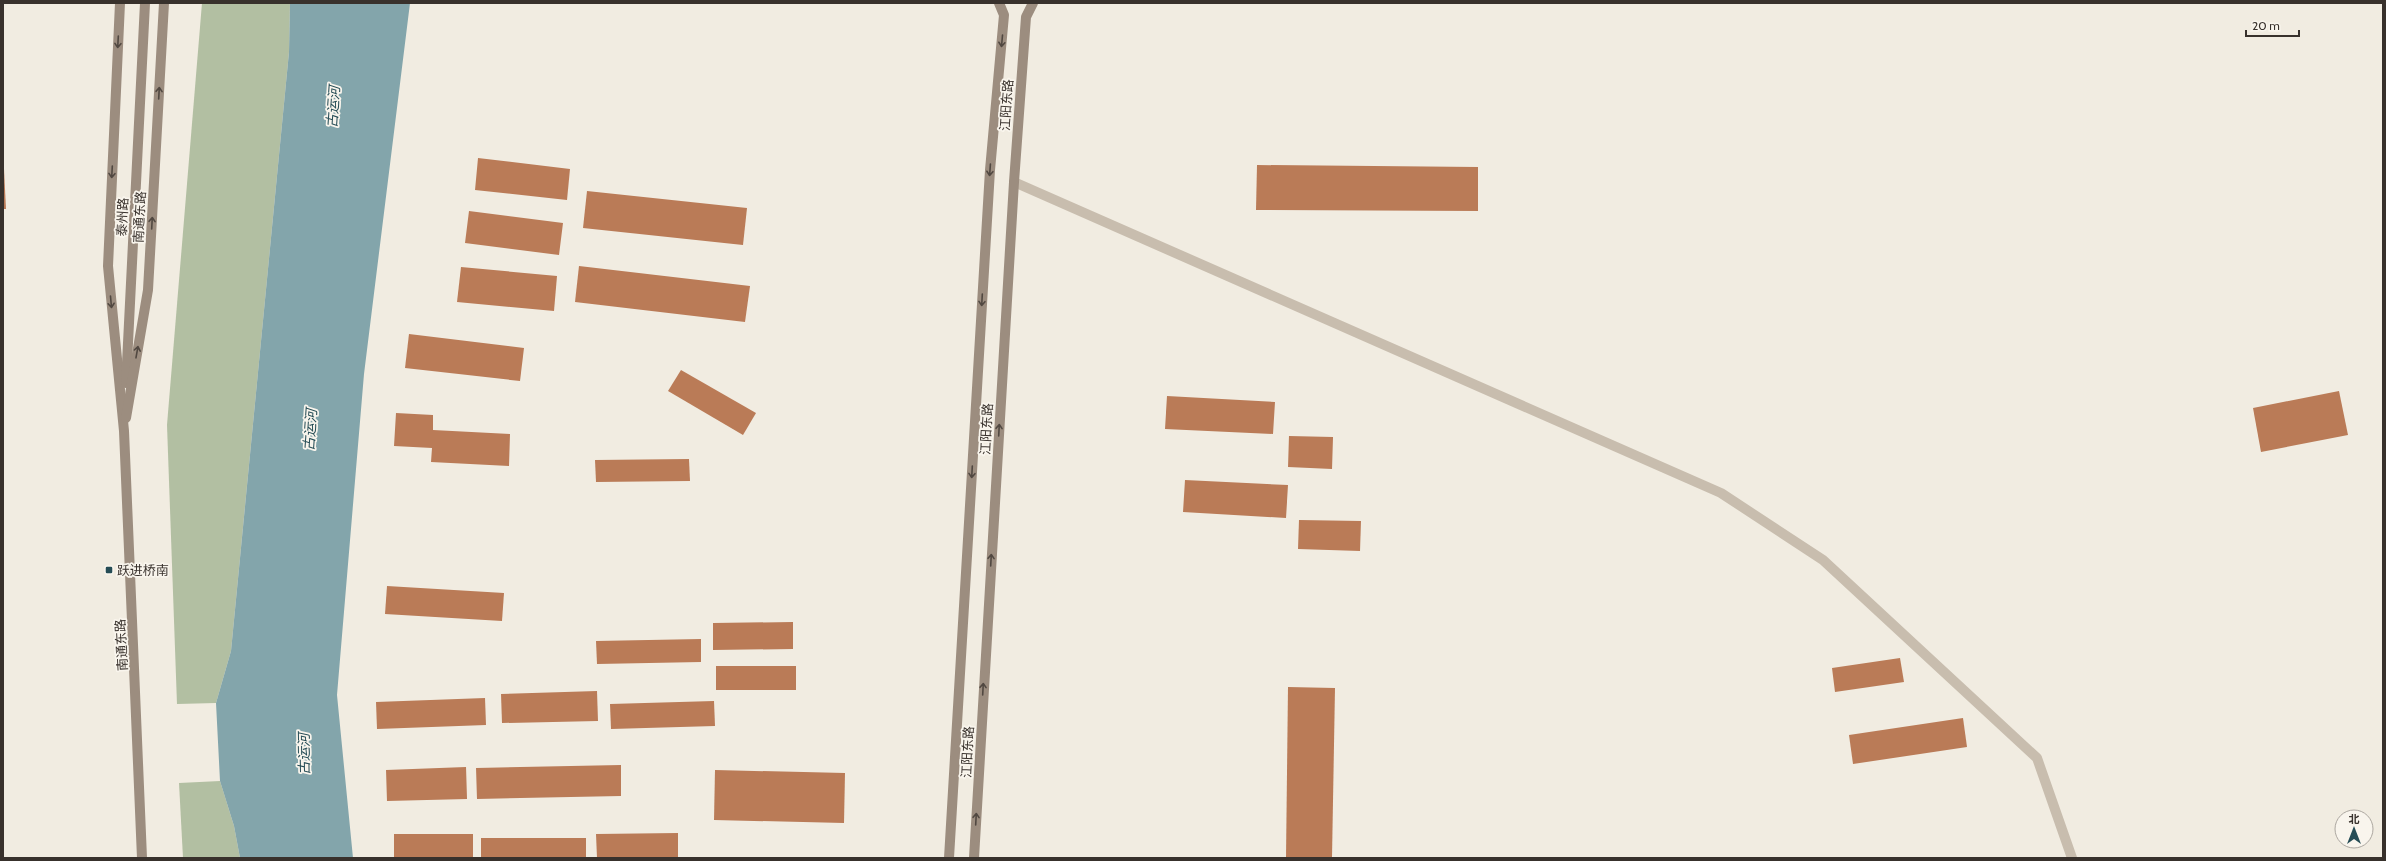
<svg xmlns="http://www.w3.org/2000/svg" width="2386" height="861" font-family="Cabin,'Noto Sans SC',sans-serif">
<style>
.green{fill:#b2bfa2}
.water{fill:#83a5ab}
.building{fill:#ba7b57}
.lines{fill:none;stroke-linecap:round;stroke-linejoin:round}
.street{stroke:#c8bdae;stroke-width:10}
.secondary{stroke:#9c8d7f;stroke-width:10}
.oneway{stroke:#514841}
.poi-dot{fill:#254c55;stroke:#f9f5ed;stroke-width:1.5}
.labels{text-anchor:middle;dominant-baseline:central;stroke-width:3.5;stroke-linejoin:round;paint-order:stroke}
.street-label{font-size:13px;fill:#38312c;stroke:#f9f5ed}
.poi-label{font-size:13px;fill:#38312c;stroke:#f9f5ed;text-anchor:start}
.water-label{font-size:14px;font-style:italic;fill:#254c55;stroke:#f9f5ed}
</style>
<rect width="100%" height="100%" fill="#f1ece1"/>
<g class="green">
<path d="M 202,3 L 290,3 L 289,52 L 231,651 L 216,703 L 177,704 L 167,425 Z"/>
<path d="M 220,781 L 234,826 L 240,858 L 183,858 L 179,783 Z"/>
</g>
<path class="water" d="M 290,3 L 410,3 L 364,374 L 337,695 L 353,858 L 240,858 L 234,826 L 220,781 L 216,703 L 231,651 L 289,52 Z"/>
<g class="building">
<path d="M 3,149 L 6,209 L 3,209 Z"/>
<path d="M 478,158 L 570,169 L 567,200 L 475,190 Z"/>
<path d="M 1257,165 L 1478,167 L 1478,211 L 1256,210 Z"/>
<path d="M 587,191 L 747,208 L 743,245 L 583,228 Z"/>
<path d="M 469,211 L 563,223 L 559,255 L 465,243 Z"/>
<path d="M 579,266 L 750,286 L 745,322 L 575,302 Z"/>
<path d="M 461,267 L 557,276 L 554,311 L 457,302 Z"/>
<path d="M 409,334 L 524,348 L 520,381 L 405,368 Z"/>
<path d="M 681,370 L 756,413 L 743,435 L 668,391 Z"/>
<path d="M 2339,391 L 2348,435 L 2261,452 L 2253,408 Z"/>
<path d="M 1167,396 L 1275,402 L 1273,434 L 1165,429 Z"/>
<path d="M 396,413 L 433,415 L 433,430 L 510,434 L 509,466 L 431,462 L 432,448 L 394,446 Z"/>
<path d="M 1289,436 L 1333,437 L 1332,469 L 1288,467 Z"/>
<path d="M 689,459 L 690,481 L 596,482 L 595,460 Z"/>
<path d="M 1185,480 L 1288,485 L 1286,518 L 1183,512 Z"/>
<path d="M 1299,520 L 1361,521 L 1360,551 L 1298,549 Z"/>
<path d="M 387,586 L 504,593 L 502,621 L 385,614 Z"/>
<path d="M 793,622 L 793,649 L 713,650 L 713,623 Z"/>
<path d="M 701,639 L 701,662 L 597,664 L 596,641 Z"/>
<path d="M 1900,658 L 1904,682 L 1835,692 L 1832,668 Z"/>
<rect x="716" y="666" width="80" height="24"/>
<path d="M 1288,687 L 1335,688 L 1332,858 L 1286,858 Z"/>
<path d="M 597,691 L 598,721 L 502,723 L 501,694 Z"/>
<path d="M 485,698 L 486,725 L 377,729 L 376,702 Z"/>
<path d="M 714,701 L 715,726 L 611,729 L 610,704 Z"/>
<path d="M 1963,718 L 1967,747 L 1853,764 L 1849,735 Z"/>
<path d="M 621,765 L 621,796 L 477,799 L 476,768 Z"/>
<path d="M 466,767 L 467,799 L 387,801 L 386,770 Z"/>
<path d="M 715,770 L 845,773 L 844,823 L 714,820 Z"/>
<path d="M 678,833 L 678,858 L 597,858 L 596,834 Z"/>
<rect x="394" y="834" width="79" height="24"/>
<rect x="481" y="838" width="105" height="20"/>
</g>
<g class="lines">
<path class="street" d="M 1014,182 L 1721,493 L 1823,560 L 2037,758 L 2072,858"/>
<g class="secondary">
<path d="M 120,3 L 108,266 L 124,431 L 142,858"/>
<path d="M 126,383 L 145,3"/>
<path d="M 126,418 L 148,290 L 164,3"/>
<path d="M 949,858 L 990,170 L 1004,15 L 999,3"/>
<path d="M 974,858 L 1014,182 L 1026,17 L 1033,3"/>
</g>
</g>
<defs><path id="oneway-shaft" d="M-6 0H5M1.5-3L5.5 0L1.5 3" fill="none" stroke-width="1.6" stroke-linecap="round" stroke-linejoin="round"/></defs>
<g class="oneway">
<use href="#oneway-shaft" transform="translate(1002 41) rotate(95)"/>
<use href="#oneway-shaft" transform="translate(118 42) rotate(93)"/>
<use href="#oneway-shaft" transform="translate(159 93) rotate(-87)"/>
<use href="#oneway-shaft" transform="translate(990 170) rotate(94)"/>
<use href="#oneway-shaft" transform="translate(112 172) rotate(93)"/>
<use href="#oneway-shaft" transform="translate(152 223) rotate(-87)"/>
<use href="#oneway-shaft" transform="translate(982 300) rotate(93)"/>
<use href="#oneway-shaft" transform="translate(111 302) rotate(85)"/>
<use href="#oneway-shaft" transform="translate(137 352) rotate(-80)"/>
<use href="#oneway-shaft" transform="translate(999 430) rotate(-87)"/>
<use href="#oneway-shaft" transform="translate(972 472) rotate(93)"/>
<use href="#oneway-shaft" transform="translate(991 560) rotate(-87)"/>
<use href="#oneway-shaft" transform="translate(983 689) rotate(-87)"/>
<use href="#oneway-shaft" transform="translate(976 819) rotate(-87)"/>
</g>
<rect class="poi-dot" x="105" y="566" width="8" height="8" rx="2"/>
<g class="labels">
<g class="street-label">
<text transform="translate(1006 105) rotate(-86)">江阳东路</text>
<text transform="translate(122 217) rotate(-87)">泰州路</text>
<text transform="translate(139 217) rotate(-87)">南通东路</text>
<text transform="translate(986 429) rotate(-87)">江阳东路</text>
<text transform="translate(121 645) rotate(-93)">南通东路</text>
<text transform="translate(967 752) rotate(-87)">江阳东路</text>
</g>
<g class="poi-label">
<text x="117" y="570">跃进桥南</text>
</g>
<g class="water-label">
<text transform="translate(333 107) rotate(-86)">古运河</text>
<text transform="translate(310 430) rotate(-86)">古运河</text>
<text transform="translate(304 754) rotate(-91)">古运河</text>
</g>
</g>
<rect width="2386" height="861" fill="none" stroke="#38312c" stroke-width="8"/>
<g transform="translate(2354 829)"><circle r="19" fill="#f9f5ed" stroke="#aca7a0"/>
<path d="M0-3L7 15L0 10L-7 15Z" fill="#254c55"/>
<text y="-6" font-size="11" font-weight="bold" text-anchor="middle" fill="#38312c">北</text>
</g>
<path d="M2246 30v6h53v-6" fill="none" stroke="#38312c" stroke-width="2"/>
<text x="2252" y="30" font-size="12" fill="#38312c" stroke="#f9f5ed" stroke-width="3" paint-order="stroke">20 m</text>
</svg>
